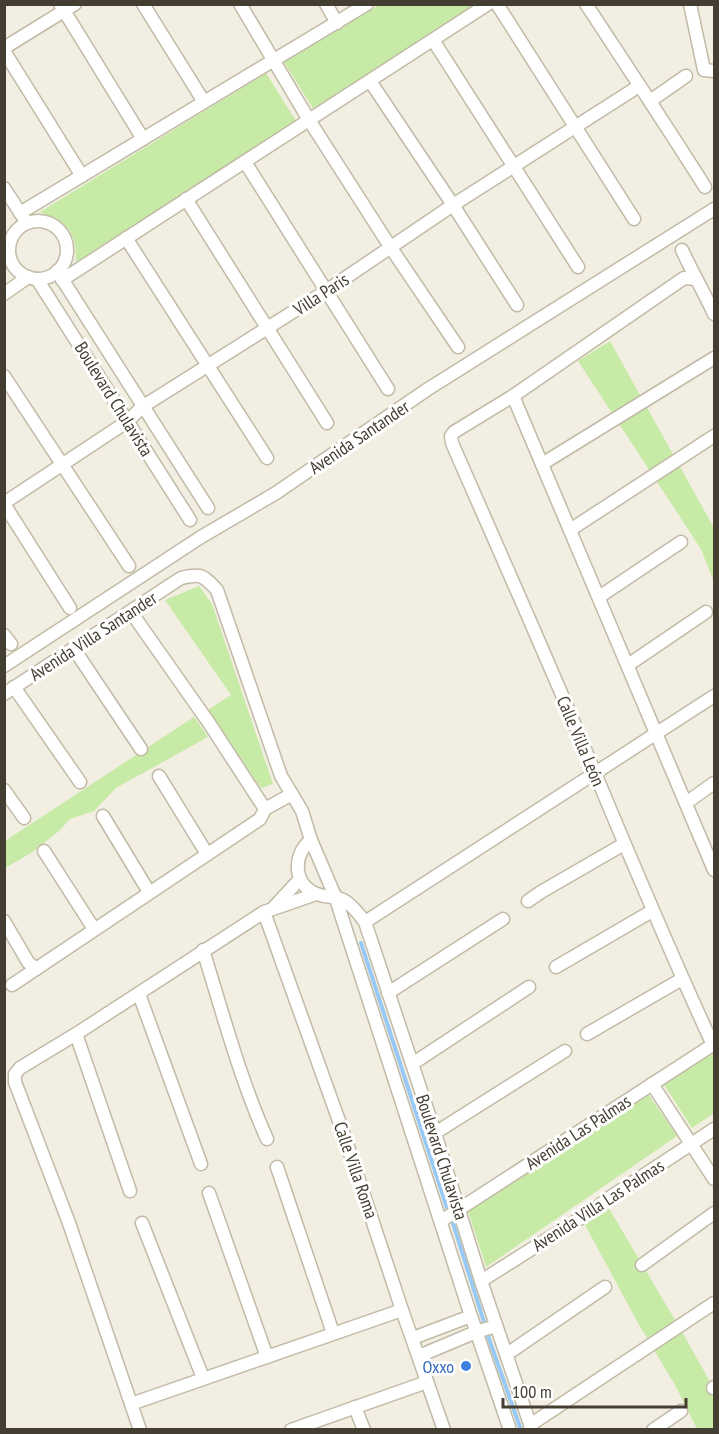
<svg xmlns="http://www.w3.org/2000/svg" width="719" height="1434" font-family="'PT Sans Narrow',sans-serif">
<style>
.green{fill:#c7eba6}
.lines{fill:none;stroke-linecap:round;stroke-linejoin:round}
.stream{stroke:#97c9f6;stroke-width:4}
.minor-casing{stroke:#c1baa6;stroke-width:15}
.minor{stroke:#fff;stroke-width:12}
.shop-dot{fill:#3f7fe0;stroke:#fff;stroke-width:2}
.labels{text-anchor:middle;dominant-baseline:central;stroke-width:6;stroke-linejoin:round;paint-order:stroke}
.street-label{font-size:18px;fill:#443e32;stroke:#fff}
.shop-label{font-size:18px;fill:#366cbe;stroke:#fff;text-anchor:end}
</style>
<rect width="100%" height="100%" fill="#f2eee1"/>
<g class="green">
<path d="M 379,5 L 475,5 L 314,110 L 284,62 Z"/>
<path d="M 266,73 L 296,121 L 76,262 C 76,231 68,223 40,212 Z"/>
<path d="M 610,341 L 714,528 L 714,582 L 701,549 L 578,361 Z"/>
<path d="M 199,586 L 212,604 L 273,784 L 261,788 L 208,710 L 231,695 L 165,600 Z"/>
<path d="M 194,717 L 208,737 L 116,788 L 94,811 L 70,819 L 59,831 L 31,853 L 5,868 L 5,841 Z"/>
<path d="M 714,1051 L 714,1113 L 692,1128 L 663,1083 Z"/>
<path d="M 648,1094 L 677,1136 L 486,1267 L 468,1211 L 587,1131 Z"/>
<path d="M 607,1205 L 685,1337 L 714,1389 L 714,1429 L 697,1429 L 675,1385 L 638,1323 L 584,1223 Z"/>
</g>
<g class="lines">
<g class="stream">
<path d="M 361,943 L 447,1208"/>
<path d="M 452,1220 L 484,1322"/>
<path d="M 488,1336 L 521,1430"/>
</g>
<defs>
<g id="minor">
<path d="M 60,4 L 143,139"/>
<path d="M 143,4 L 204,102"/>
<path d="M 240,4 L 309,120 L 391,248 L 458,347"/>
<path d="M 326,4 L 337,23"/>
<path d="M 497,4 L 634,219"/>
<path d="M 586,4 C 626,65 666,125 705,187"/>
<path d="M 690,4 L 704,70 L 714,71"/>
<path d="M 433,40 L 578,267"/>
<path d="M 4,48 L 75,4"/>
<path d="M 4,51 L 82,176"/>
<path d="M 370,81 L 453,205 L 517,305"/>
<path d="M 650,101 L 686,76"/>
<path d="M 245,162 L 388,389"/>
<path d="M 4,188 L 25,220"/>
<path d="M 186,199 L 327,423"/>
<path d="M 20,213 L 367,4"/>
<circle cx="38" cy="250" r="29"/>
<path d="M 126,238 L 267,458"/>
<path d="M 682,250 C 692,272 704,292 714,314"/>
<path d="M 57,271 L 208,508"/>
<path d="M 37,279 L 190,520"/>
<path d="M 696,279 L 684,278 L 513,396 L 454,432 L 451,436 L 452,443 C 500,553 549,662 595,773 C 633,864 671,955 713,1045"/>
<path d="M 62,280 L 488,4"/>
<path d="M 4,294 L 28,277"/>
<path d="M 4,376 L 129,566"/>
<path d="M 513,396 L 714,870"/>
<path d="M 542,464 L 714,358"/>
<path d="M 4,503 L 128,421 L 142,407 L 326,291 L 453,205 L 639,86"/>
<path d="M 4,504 L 70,608"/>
<path d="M 570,530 L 714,436"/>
<path d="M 599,597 L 681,542"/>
<path d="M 131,612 L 209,723 L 265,809"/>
<path d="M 4,635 L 11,644"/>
<path d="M 74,649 L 141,749"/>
<path d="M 628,665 L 706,612"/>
<path d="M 4,666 L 201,537 L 276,493 L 428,389 L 714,209"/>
<path d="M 14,687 L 80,782"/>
<path d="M 4,694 L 181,578 C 201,573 203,575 217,590 L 281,776 L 302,811 L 311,840 L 335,896 L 471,1316 L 510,1430"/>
<path d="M 159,776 L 207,854"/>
<path d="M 4,790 L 24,818"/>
<path d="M 686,803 L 714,783"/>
<path d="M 103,816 L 149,892"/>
<path d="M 311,840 C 292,855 293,885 317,894 C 329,899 333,894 345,901 C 353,906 359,914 365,922 L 435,1133 L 481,1281 L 532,1430"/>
<path d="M 44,851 L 94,929"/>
<path d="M 528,901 L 541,892 L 624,844"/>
<path d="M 274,907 L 300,879"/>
<path d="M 264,912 L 343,1132 L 402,1310 L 444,1430"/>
<path d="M 4,921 L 28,962 L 36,969"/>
<path d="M 365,922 L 714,696"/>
<path d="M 203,950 C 223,1014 240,1079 267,1139"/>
<path d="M 556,967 L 652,911"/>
<path d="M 12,985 L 260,819 L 265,809 L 292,794"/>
<path d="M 388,993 L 503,919"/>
<path d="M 139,994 L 201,1164"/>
<path d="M 76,1034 L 130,1191"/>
<path d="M 587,1034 L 682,979"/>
<path d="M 412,1064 L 529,987"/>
<path d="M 652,1084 L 714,1179"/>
<path d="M 435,1133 L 565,1051"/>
<path d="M 277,1167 L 333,1333"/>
<path d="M 209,1193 L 267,1357"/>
<path d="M 441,1221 L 714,1044"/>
<path d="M 142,1223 L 203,1378"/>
<path d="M 642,1265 L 714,1213"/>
<path d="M 481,1281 L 595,1209 L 606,1200 L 714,1129"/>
<path d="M 413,1338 L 471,1316"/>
<path d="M 507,1354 L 605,1287"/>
<path d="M 419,1356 L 476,1332 L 496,1326"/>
<path d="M 713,1388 L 714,1387"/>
<path d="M 131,1404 L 402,1310"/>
<path d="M 355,1407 L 364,1430"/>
<path d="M 530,1425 L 714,1303"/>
<path d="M 140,1430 L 69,1223 L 15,1082 L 15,1074 L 20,1068 L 76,1034 L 264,912 L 316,894"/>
<path d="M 291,1430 L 427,1382"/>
<path d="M 653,1430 L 681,1411"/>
</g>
</defs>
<use href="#minor" class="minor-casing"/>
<use href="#minor" class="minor"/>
</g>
<circle class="shop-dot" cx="466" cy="1366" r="6"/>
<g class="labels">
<g class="street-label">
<text transform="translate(321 294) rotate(-33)">Villa Paris</text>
<text transform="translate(114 399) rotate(58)">Boulevard Chulavista</text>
<text transform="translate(359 437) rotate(-34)">Avenida Santander</text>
<text transform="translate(93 636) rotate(-33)">Avenida Villa Santander</text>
<text transform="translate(581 741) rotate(67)">Calle Villa León</text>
<text transform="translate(578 1132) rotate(-33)">Avenida Las Palmas</text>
<text transform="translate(442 1157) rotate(72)">Boulevard Chulavista</text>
<text transform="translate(356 1170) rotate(71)">Calle Villa Roma</text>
<text transform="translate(598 1205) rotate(-33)">Avenida Villa Las Palmas</text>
</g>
<g class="shop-label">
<text x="454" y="1366">Oxxo</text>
</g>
</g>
<rect width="719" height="1434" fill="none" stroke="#443e32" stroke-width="12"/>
<path d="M503 1398v9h183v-9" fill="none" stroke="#443e32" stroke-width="3"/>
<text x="512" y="1398" font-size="18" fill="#443e32" stroke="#ffffff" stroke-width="4.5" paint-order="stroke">100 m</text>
</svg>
